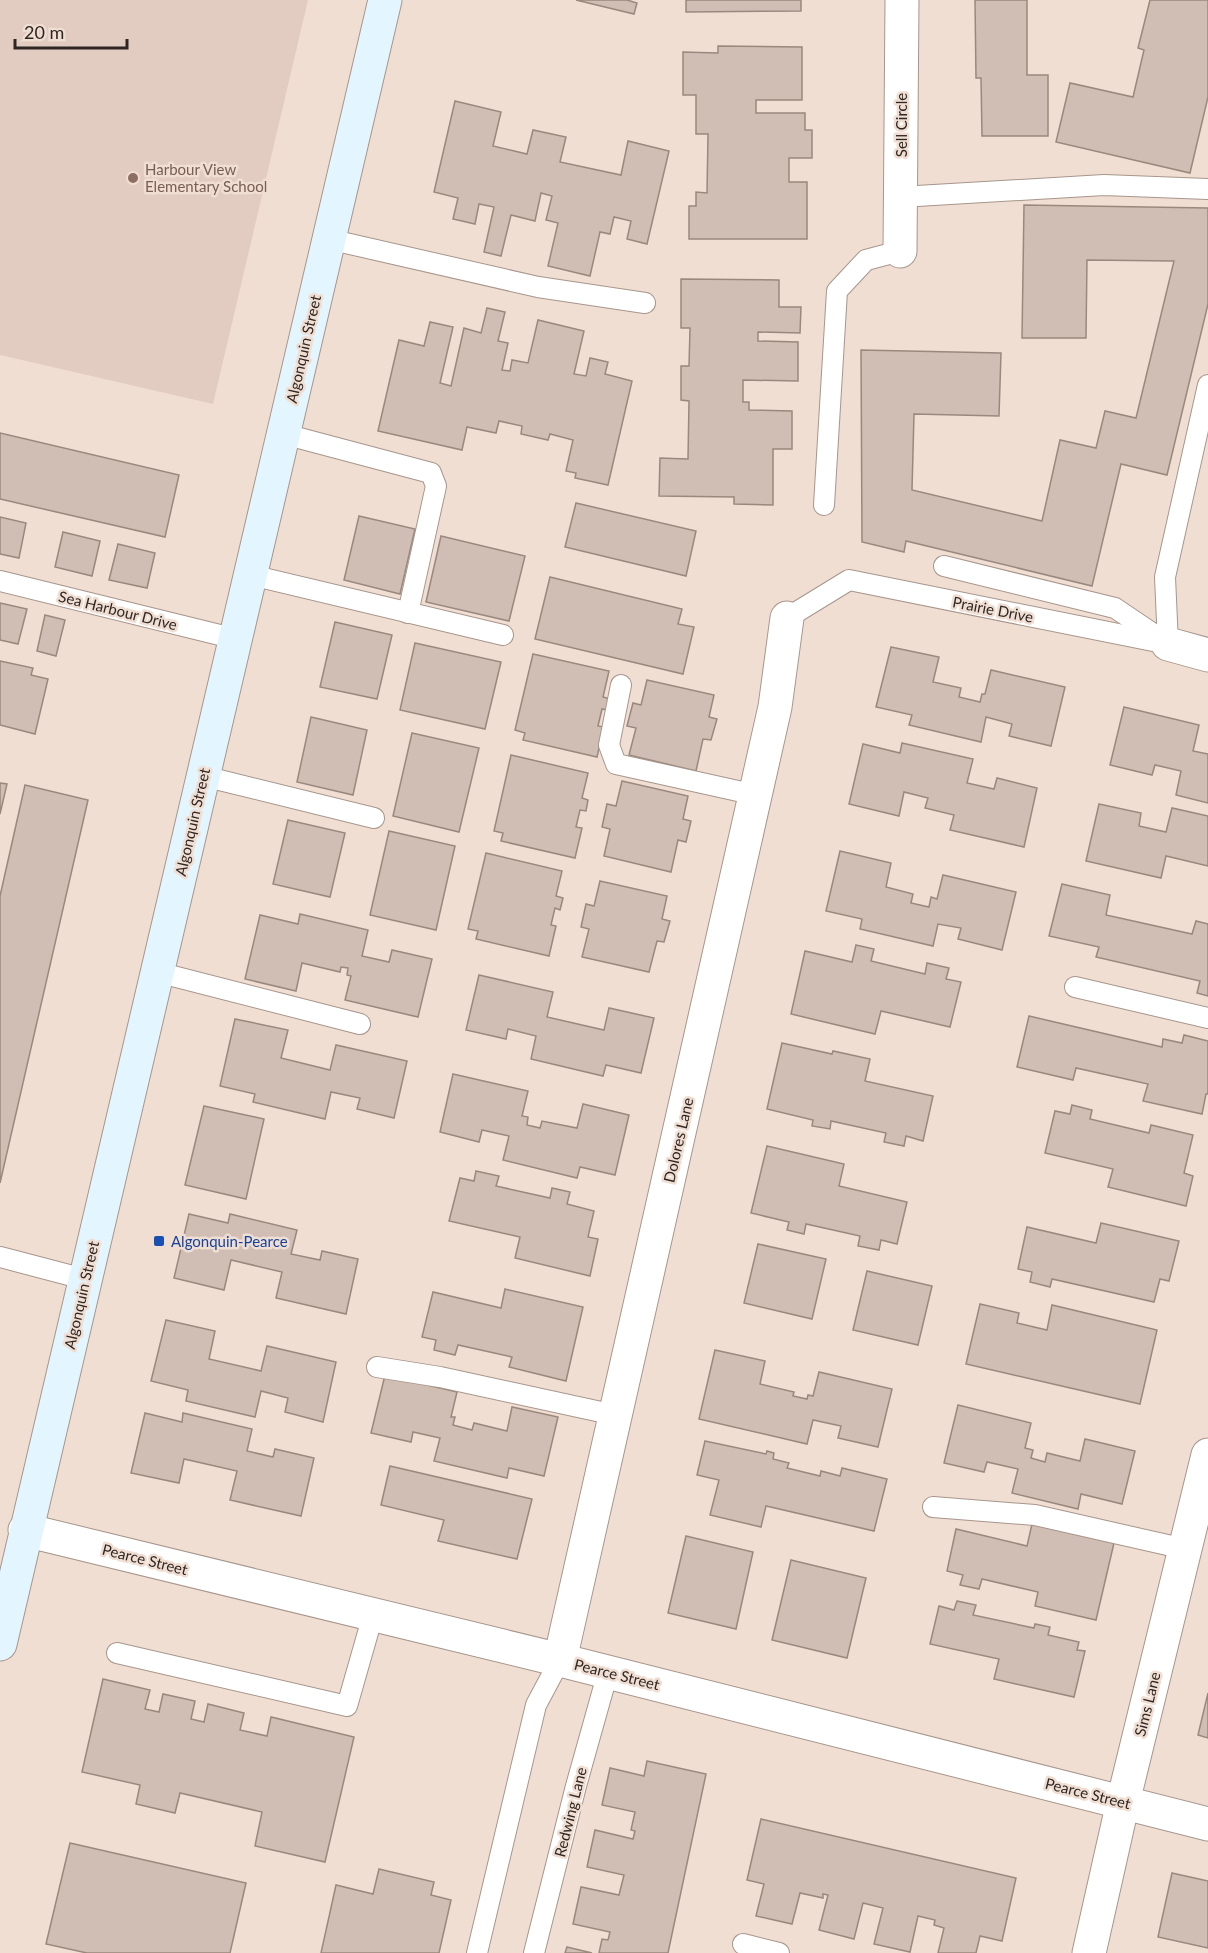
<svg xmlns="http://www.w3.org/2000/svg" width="1208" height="1953" font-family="Lato,sans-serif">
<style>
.education{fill:#e2ccc1}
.building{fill:#d0bdb3;stroke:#9a887e;stroke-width:1.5}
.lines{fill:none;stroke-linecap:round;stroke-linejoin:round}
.service-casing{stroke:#a7968c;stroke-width:22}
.minor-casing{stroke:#a7968c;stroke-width:35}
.tertiary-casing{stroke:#a7968c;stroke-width:35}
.secondary-casing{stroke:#a7968c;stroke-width:35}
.service{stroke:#fff;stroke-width:20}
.minor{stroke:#fff;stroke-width:33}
.tertiary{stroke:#fff;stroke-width:33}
.secondary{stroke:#e3f5fe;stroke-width:33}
.education-dot{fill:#8d6e63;stroke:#f1ded3;stroke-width:2}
.transit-dot{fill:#1a4fb4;stroke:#f1ded3;stroke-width:2}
.labels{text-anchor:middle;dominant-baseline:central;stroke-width:5;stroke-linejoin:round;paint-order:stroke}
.street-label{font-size:15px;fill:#2d2622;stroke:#f1ded3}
.education-label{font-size:15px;fill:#785e54;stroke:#f1ded3;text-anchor:start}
.transit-label{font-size:15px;fill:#164399;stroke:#f1ded3;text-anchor:start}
</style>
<rect width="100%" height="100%" fill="#f1ded3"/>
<path class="education" d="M 0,0 L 308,0 L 213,404 L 0,355 Z"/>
<g class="building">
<path d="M 576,0 L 627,0 L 637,3 L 634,14 Z"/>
<path d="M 686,0 L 801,0 L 801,11 L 686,12 Z"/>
<path d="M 975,0 L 1027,0 L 1027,75 L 1048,75 L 1048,136 L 982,136 L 981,78 L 976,78 Z"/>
<path d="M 1150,0 L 1208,0 L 1208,97 L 1190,173 L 1056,142 L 1070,83 L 1133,97 L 1144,50 L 1138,48 Z"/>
<path d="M 718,46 L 802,47 L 802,100 L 756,100 L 756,113 L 805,113 L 805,130 L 812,130 L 812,158 L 789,158 L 789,182 L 807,182 L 807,239 L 689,239 L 689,206 L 696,206 L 696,192 L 707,193 L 708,134 L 696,134 L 696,95 L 683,95 L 683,52 L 718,53 Z"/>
<path d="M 455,101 L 501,112 L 493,146 L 527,154 L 533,130 L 566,137 L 560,162 L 621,175 L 628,141 L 669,151 L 647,244 L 627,239 L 631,221 L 614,217 L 610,234 L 600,232 L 590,276 L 548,266 L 558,223 L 546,220 L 552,196 L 541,193 L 535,221 L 511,215 L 501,256 L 484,252 L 494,207 L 479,204 L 475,224 L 453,219 L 458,198 L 434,192 Z"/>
<path d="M 1024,205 L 1208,208 L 1208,304 L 1167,475 L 1121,464 L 1092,586 L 906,541 L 904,552 L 862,542 L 861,350 L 1001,353 L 999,416 L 914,414 L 912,490 L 1042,521 L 1060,440 L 1096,448 L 1105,411 L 1136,418 L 1174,261 L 1087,260 L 1086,338 L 1022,338 Z"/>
<path d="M 681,279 L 779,280 L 779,307 L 801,307 L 800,333 L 758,332 L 758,341 L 798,342 L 798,381 L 743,380 L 743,402 L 749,402 L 749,410 L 792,411 L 792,449 L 773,449 L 773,505 L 734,504 L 734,497 L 659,496 L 660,458 L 688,459 L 689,401 L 681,400 L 681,366 L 689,366 L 690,328 L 681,328 Z"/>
<path d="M 487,308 L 505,312 L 498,341 L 508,343 L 502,370 L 510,371 L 512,360 L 528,363 L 538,320 L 584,331 L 574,374 L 586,376 L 590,358 L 608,362 L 605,374 L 632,381 L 608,485 L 575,478 L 576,473 L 566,471 L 573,440 L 550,434 L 548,440 L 521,434 L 522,426 L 499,421 L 496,433 L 467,427 L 462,450 L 378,431 L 399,340 L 424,346 L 430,322 L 453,327 L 440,383 L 451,386 L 464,328 L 481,333 Z"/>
<path d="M 0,433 L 179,475 L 165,537 L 0,499 Z"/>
<path d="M 576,503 L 696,531 L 686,576 L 565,547 Z"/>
<path d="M 359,516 L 415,529 L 400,594 L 344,580 Z"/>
<path d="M 0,517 L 26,523 L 19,558 L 0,554 Z"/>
<path d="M 63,532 L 100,541 L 92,576 L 55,567 Z"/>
<path d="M 441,536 L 525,556 L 509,621 L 426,602 Z"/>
<path d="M 118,544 L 155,553 L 147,588 L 109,580 Z"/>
<path d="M 550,577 L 682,609 L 678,624 L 694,627 L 683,674 L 535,639 Z"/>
<path d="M 0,603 L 27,609 L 18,644 L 0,640 Z"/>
<path d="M 45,615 L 65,620 L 56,656 L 37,651 Z"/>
<path d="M 335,622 L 392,635 L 377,699 L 320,687 Z"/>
<path d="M 415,643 L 501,662 L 485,729 L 400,710 Z"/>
<path d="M 891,647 L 939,657 L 933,682 L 961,688 L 959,697 L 980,702 L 982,694 L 985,694 L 991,670 L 1065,687 L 1051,746 L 1009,736 L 1012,724 L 986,717 L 981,742 L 909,725 L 912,715 L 876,707 Z"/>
<path d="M 533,654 L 609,671 L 603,697 L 610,699 L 607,710 L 602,709 L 598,726 L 604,727 L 597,757 L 523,740 L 525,733 L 515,730 Z"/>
<path d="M 0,661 L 33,668 L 31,675 L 48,679 L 35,734 L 0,725 Z"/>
<path d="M 647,680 L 714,695 L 709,717 L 717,719 L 711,740 L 703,739 L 696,771 L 629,755 L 636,728 L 627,726 L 633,703 L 641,705 Z"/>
<path d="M 1124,707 L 1199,725 L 1193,751 L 1208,754 L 1208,803 L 1176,795 L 1181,771 L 1155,765 L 1152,775 L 1110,765 Z"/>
<path d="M 311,717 L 367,730 L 353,795 L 297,782 Z"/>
<path d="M 412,733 L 479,748 L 459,832 L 393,816 Z"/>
<path d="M 902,743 L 973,759 L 967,783 L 994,789 L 997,778 L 1037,788 L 1024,847 L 950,830 L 954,815 L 925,808 L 928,798 L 904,792 L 899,816 L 849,804 L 863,744 L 900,753 Z"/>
<path d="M 511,755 L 588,773 L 582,798 L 588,800 L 586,811 L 580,810 L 576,827 L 582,828 L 575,858 L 501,841 L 503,833 L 494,831 Z"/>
<path d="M 622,781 L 688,796 L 683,819 L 691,821 L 686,842 L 678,840 L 671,872 L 604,856 L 610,829 L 602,827 L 607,804 L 616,806 Z"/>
<path d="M 0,783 L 7,784 L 0,814 Z"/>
<path d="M 25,785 L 88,800 L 0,1183 L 0,896 Z"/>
<path d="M 1099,804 L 1141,813 L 1139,826 L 1166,832 L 1172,808 L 1208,816 L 1208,866 L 1166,856 L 1161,878 L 1086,861 Z"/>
<path d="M 288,820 L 345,833 L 330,897 L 273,884 Z"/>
<path d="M 389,831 L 455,846 L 436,930 L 370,915 Z"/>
<path d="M 840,851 L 891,863 L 886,887 L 913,894 L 911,903 L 929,907 L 931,897 L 937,899 L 943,875 L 1016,892 L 1002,950 L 958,939 L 961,928 L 938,924 L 933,946 L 860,929 L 862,919 L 826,911 Z"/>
<path d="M 486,853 L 562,871 L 556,896 L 563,898 L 560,910 L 555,908 L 551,925 L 556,926 L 549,956 L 476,939 L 478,931 L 468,929 Z"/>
<path d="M 600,881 L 667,896 L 662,919 L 670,921 L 664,942 L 657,941 L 649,972 L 582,957 L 589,929 L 581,927 L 586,904 L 594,906 Z"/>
<path d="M 1062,884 L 1110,895 L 1106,915 L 1192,934 L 1196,921 L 1208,924 L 1208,996 L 1197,993 L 1200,981 L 1096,957 L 1099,947 L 1049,936 Z"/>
<path d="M 300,914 L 368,930 L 362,956 L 389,962 L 392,950 L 432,959 L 418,1017 L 345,1000 L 351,976 L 347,975 L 348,968 L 341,967 L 340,972 L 302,963 L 296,991 L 245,979 L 260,915 L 298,924 Z"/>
<path d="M 856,945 L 874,949 L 871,961 L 925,974 L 927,963 L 949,968 L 946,979 L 961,982 L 950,1027 L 881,1011 L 875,1034 L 791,1014 L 805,951 L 852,962 Z"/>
<path d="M 479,975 L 553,992 L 547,1017 L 604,1030 L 609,1008 L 654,1018 L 641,1073 L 606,1065 L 603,1076 L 531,1059 L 536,1036 L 508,1029 L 506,1039 L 466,1030 Z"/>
<path d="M 1029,1016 L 1162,1047 L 1163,1039 L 1182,1043 L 1184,1035 L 1208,1041 L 1208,1094 L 1206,1094 L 1202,1114 L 1143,1101 L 1148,1084 L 1076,1068 L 1073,1080 L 1017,1067 Z"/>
<path d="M 235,1019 L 288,1030 L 281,1058 L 330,1070 L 336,1045 L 407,1061 L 394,1118 L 357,1109 L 360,1098 L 331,1092 L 325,1119 L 253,1102 L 255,1094 L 220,1086 Z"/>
<path d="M 782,1043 L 832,1054 L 833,1051 L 870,1059 L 865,1081 L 933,1096 L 923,1141 L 906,1136 L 904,1146 L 884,1142 L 886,1133 L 831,1121 L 830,1129 L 812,1126 L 813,1120 L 767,1109 Z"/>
<path d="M 453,1074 L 528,1091 L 522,1116 L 528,1117 L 527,1125 L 540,1128 L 542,1121 L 577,1128 L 583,1104 L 629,1115 L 615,1175 L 580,1167 L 577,1178 L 503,1160 L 509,1136 L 482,1130 L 479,1142 L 440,1132 Z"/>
<path d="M 1072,1105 L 1092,1110 L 1090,1119 L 1149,1133 L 1151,1125 L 1193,1135 L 1184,1173 L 1193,1176 L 1186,1206 L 1108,1187 L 1113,1169 L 1045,1153 L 1055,1111 L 1070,1114 Z"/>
<path d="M 204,1106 L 264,1119 L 246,1199 L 185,1185 Z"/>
<path d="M 767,1146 L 844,1164 L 839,1186 L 907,1202 L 897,1244 L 881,1240 L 879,1250 L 858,1246 L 860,1236 L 806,1224 L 804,1234 L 787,1230 L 789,1222 L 751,1213 Z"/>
<path d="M 476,1171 L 499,1176 L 496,1186 L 550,1198 L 552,1188 L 570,1192 L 567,1204 L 594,1211 L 588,1237 L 598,1239 L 590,1276 L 515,1258 L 520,1237 L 449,1221 L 460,1178 L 474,1181 Z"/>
<path d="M 189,1214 L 228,1223 L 230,1214 L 297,1230 L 291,1254 L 320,1260 L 322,1251 L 358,1259 L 346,1314 L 276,1298 L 282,1272 L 231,1260 L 224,1290 L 174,1278 Z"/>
<path d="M 1101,1223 L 1179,1241 L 1169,1281 L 1160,1279 L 1154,1302 L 1052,1279 L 1050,1287 L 1030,1282 L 1032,1272 L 1018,1269 L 1027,1227 L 1096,1243 Z"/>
<path d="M 758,1244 L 826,1259 L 812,1319 L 744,1303 Z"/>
<path d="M 867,1271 L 932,1286 L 918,1345 L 853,1330 Z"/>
<path d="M 505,1289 L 583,1307 L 566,1381 L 509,1367 L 512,1357 L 458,1345 L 455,1355 L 434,1350 L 436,1340 L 422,1337 L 433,1292 L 501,1308 Z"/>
<path d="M 980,1304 L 1019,1313 L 1017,1323 L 1047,1330 L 1052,1305 L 1157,1330 L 1140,1404 L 966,1364 Z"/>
<path d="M 166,1320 L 215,1331 L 209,1359 L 261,1371 L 267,1346 L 336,1362 L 323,1422 L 285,1412 L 288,1398 L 261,1391 L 255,1417 L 186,1401 L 188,1390 L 151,1381 Z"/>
<path d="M 715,1350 L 765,1361 L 760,1384 L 794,1392 L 793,1396 L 807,1399 L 808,1395 L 813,1396 L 819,1372 L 892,1389 L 878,1447 L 838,1438 L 841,1426 L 813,1420 L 807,1444 L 699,1419 Z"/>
<path d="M 385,1375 L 457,1392 L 451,1417 L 455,1417 L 453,1425 L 472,1430 L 474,1423 L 507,1431 L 512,1407 L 558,1417 L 544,1476 L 509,1468 L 507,1478 L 434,1461 L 440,1438 L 413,1432 L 411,1442 L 371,1433 Z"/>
<path d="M 958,1405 L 1031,1423 L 1025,1448 L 1033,1450 L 1031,1458 L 1045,1462 L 1047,1453 L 1080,1461 L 1085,1439 L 1135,1451 L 1122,1504 L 1081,1494 L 1078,1509 L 1012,1493 L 1018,1469 L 987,1462 L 984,1472 L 944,1463 Z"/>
<path d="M 145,1413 L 182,1422 L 183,1413 L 252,1429 L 247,1451 L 273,1457 L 275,1449 L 314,1458 L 301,1516 L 230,1500 L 237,1471 L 184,1459 L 179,1483 L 131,1473 Z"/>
<path d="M 705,1441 L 766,1454 L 767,1451 L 774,1453 L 773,1459 L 789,1463 L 787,1468 L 820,1476 L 821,1471 L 840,1476 L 842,1468 L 887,1479 L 874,1531 L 766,1506 L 761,1527 L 710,1515 L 719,1480 L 697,1475 Z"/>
<path d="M 390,1466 L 532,1499 L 517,1559 L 438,1541 L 444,1520 L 381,1505 Z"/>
<path d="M 1032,1524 L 1114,1543 L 1096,1620 L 1035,1606 L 1038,1592 L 982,1579 L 979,1589 L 960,1585 L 963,1575 L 947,1571 L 956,1529 L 1027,1546 Z"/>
<path d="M 686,1536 L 753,1552 L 736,1629 L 668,1613 Z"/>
<path d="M 791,1560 L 866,1578 L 847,1658 L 772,1640 Z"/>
<path d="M 957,1601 L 976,1605 L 973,1615 L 1034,1628 L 1035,1624 L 1050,1627 L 1048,1635 L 1079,1642 L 1077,1650 L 1085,1651 L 1074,1697 L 994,1679 L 999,1659 L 930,1644 L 939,1606 L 954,1610 Z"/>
<path d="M 103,1679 L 150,1690 L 145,1709 L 159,1712 L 163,1694 L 195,1701 L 191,1719 L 204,1722 L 208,1704 L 244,1713 L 240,1730 L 267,1736 L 271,1717 L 354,1737 L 325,1862 L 255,1846 L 262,1812 L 180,1793 L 175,1813 L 136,1804 L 140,1785 L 82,1772 Z"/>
<path d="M 1208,1693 L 1208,1738 L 1198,1735 Z"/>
<path d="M 647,1761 L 706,1774 L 668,1953 L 599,1953 L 602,1939 L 608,1940 L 610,1932 L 573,1924 L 581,1887 L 619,1895 L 624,1875 L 587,1867 L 595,1830 L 633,1839 L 635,1831 L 631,1830 L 635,1812 L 602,1805 L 610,1768 L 644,1776 Z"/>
<path d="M 761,1819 L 1016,1878 L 1002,1941 L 980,1936 L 976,1953 L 938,1953 L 944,1928 L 934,1925 L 935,1920 L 918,1916 L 910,1952 L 874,1944 L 883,1908 L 863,1903 L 854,1939 L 819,1930 L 828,1895 L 823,1894 L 823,1898 L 800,1893 L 792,1924 L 756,1916 L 764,1884 L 747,1880 Z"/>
<path d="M 70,1843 L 246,1883 L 230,1953 L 87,1953 L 46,1944 Z"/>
<path d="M 379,1869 L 434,1882 L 431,1895 L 451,1900 L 439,1953 L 321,1953 L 336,1885 L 373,1894 Z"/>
<path d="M 1172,1873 L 1208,1881 L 1208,1948 L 1158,1937 Z"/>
<path d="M 567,1947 L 592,1953 L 565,1953 Z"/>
</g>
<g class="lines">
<defs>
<g id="service">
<path d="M 900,197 L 1104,185 L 1208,189"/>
<path d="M 328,239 L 538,287 L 645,303"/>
<path d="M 284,434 L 431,473 L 436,486 L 408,613"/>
<path d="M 824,505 L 837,291 L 866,260 L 900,251"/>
<path d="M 944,566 L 1115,608 L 1161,639"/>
<path d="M 251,575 L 503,635"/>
<path d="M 0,581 L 236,639"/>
<path d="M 787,618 L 849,580 L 1168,644"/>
<path d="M 1168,644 L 1165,577 L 1208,385"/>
<path d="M 621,685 L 609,745 L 616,764 L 756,795"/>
<path d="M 203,776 L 374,818"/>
<path d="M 157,972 L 360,1024"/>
<path d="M 1075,987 L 1208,1018"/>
<path d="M 0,1257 L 84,1279"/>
<path d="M 377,1367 L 440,1377 L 615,1415"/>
<path d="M 933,1507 L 1035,1515 L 1185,1549"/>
<path d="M 117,1653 L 347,1706 L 373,1615"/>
<path d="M 743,1944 L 779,1953"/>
<path d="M 477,1953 L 536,1705 L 560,1660"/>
<path d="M 534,1953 L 576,1786 L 608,1672"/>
</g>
<g id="minor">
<path d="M 900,251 L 902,0"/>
<path d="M 1168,644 L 1208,655"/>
<path d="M 560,1660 L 775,707 L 787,618"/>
</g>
<g id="tertiary">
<path d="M 25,1530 L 560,1660 L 1208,1824"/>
<path d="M 1089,1953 L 1123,1802 L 1208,1455"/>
</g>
<path id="secondary" d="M 0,1644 L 385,0"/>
</defs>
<use href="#service" class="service-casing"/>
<use href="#minor" class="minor-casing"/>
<use href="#tertiary" class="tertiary-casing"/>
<use href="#secondary" class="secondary-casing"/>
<use href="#service" class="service"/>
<use href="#minor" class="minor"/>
<use href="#tertiary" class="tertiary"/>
<use href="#secondary" class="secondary"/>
</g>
<circle class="education-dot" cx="133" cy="178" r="6"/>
<rect class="transit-dot" x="153" y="1235" width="12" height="12" rx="3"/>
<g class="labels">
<g class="street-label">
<text transform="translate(901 125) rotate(-90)">Sell Circle</text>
<text transform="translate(303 349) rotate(-77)">Algonquin Street</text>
<text transform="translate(993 609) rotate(11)">Prairie Drive</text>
<text transform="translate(118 610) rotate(14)">Sea Harbour Drive</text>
<text transform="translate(192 822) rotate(-77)">Algonquin Street</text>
<text transform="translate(678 1140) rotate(-77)">Dolores Lane</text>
<text transform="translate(81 1295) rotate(-77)">Algonquin Street</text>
<text transform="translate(145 1559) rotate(14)">Pearce Street</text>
<text transform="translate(617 1674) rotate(14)">Pearce Street</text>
<text transform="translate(1147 1704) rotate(-76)">Sims Lane</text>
<text transform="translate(1088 1793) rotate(14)">Pearce Street</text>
<text transform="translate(570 1812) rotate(-76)">Redwing Lane</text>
</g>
<g class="education-label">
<text x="145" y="169">Harbour View<tspan x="145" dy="17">Elementary School</tspan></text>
</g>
<g class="transit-label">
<text x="171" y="1241">Algonquin-Pearce</text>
</g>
</g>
<path d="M15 39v9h112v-9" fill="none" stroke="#2d2622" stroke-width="3"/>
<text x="24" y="39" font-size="18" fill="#2d2622" stroke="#f1ded3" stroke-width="4.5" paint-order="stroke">20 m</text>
</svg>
